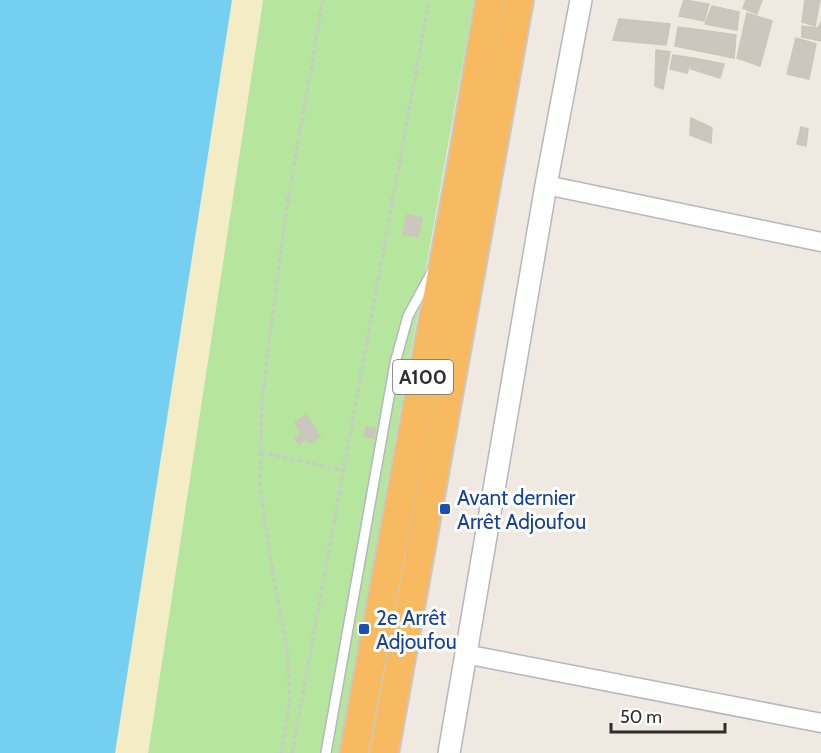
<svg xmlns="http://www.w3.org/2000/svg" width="821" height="753" font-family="Cabin,sans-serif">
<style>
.green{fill:#b6e59e}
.sand{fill:#f3ecc5}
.water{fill:#75cff0}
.building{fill:#cbc7bf;stroke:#cbc5ba;stroke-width:1.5}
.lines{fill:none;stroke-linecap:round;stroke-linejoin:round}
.service-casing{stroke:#b4b7c1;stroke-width:12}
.minor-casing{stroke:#b4b7c1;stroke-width:21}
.tertiary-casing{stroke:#b4b7c1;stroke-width:24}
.trunk-casing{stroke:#c9c9c9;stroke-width:32}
.path{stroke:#c9c9c9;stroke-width:3;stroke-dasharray:4.5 3;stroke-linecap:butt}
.service{stroke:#fff;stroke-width:9}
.minor{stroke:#fff;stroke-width:18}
.tertiary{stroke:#fff;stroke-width:21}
.trunk{stroke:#f8ba60;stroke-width:28}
.transit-dot{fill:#1a4fb4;stroke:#fff;stroke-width:2}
.labels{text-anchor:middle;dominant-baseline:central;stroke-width:6;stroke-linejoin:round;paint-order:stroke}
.shield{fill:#fff;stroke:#6d6d6d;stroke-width:1.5}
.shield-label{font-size:20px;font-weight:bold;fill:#2e2e2e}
.transit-label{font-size:21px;fill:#164399;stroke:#fff;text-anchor:start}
</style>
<rect width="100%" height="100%" fill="#efe9e1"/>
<path class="green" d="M 263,0 L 474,0 L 339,753 L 148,753 Z"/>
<path class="sand" d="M 232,0 L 263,0 L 148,753 L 115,753 Z"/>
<path class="water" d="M 0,0 L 232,0 L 115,753 L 0,753 Z"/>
<g class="building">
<path d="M 684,0 L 709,4 L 704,21 L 679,16 Z"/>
<path d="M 746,0 L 762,0 L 757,14 L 743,8 Z"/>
<path d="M 805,0 L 820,0 L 815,26 L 802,22 Z"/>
<path d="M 712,6 L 739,12 L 737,30 L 705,24 Z"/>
<path d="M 747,13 L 772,21 L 760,66 L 737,58 Z"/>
<path d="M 619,19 L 670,24 L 666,45 L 613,40 Z"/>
<path d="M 821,22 L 821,41 L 802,37 L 802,26 L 818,28 Z"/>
<path d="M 678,27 L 736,35 L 734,58 L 675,46 Z"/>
<path d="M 796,38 L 816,44 L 809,79 L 787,74 Z"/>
<path d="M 656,50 L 670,52 L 663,89 L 655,86 Z"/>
<path d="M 673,55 L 693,58 L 687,73 L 670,69 Z"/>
<path d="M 693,58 L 724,64 L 720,78 L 691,69 Z"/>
<path d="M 691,118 L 712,128 L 711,143 L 690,135 Z"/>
<path d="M 801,127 L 808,129 L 806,146 L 797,144 Z"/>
<path d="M 407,215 L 422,218 L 418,237 L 403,234 Z"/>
<path d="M 306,415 L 320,436 L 310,443 L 307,438 L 299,444 L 295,438 L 302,433 L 295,423 Z"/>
<path d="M 366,427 L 375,428 L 374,438 L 364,436 Z"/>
</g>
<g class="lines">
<defs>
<path id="service" d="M 326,753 L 395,363 L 408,316 L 432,272"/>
<g id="minor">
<path d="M 546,185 L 821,242"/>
<path d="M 465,654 L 821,723"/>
</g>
<path id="tertiary" d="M 449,753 L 546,185 L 581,0"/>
<g id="trunk">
<path d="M 354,753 L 463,159 L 490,0"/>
<path d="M 384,753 L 519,0"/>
</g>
</defs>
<use href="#service" class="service-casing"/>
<use href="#minor" class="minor-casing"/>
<use href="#tertiary" class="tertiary-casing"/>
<use href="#trunk" class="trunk-casing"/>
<g class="path">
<path d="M 261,452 L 344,471"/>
<path d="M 281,753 L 290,697 L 287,650 L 270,557 L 260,487 L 262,399 L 286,211 L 323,0"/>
<path d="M 292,753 L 429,0"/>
</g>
<use href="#service" class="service"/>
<use href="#minor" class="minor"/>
<use href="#tertiary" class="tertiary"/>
<use href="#trunk" class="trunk"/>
</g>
<g class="transit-dot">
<rect x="439" y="503" width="12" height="12" rx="3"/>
<rect x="358" y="623" width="12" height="12" rx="3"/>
</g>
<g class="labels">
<rect class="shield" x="393" y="360" width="60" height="34" rx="4.5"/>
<g class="shield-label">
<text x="423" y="377">A100</text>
</g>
<g class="transit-label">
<text x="457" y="497">Avant dernier<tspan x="457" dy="24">Arrêt Adjoufou</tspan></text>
<text x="376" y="617">2e Arrêt<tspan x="376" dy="24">Adjoufou</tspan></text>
</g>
</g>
<path d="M611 723v9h114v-9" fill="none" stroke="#2e2e2e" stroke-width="3"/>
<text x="620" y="723" font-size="18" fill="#2e2e2e" stroke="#ffffff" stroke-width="4.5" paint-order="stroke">50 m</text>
</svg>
